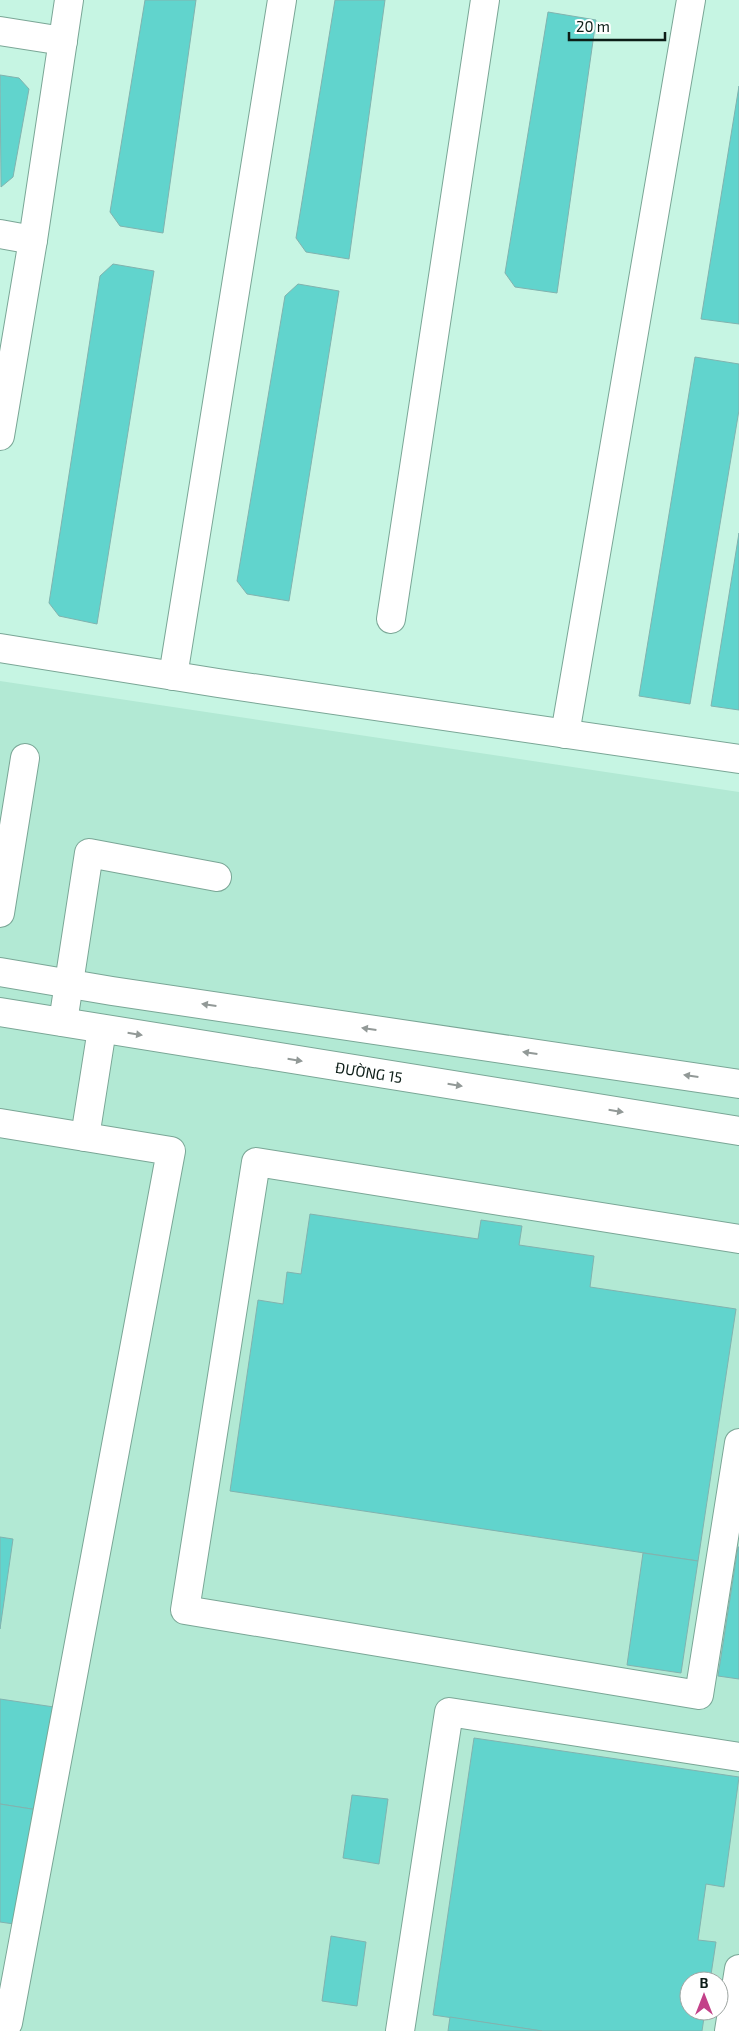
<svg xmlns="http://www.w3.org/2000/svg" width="739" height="2031" font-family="'Exo 2',sans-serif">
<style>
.built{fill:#b2e9d4;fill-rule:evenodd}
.building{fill:#61d4cd;stroke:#81b3af}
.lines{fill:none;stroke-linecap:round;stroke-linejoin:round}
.minor-casing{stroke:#7aa696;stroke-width:30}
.minor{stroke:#fff;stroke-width:28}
.oneway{fill:#929997}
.labels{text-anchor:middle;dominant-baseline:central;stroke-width:4;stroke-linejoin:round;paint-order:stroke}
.street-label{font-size:15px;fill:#0c1d17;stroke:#fff}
</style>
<rect width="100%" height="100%" fill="#c6f5e3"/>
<path class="built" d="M 0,681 L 739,792 L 739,2031 L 0,2031 ZM 689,1981 L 719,1981 L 719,2011 L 689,2011 Z"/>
<g class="building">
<path d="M 145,0 L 196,0 L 163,233 L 120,226 L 110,212 Z"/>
<path d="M 335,0 L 385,0 L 349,259 L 306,252 L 296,238 Z"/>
<path d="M 548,12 L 596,20 L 557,293 L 515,287 L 505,273 Z"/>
<path d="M 0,75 L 19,78 L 29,89 L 13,177 L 1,187 Z"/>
<path d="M 739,86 L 739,324 L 701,319 Z"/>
<path d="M 113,264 L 154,271 L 97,624 L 59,616 L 49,603 L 100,276 Z"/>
<path d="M 298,284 L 339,291 L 289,601 L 247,594 L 237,581 L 285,296 Z"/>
<path d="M 695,357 L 739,364 L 739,410 L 690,704 L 639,696 Z"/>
<path d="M 739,533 L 739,710 L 711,706 Z"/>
<path d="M 310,1214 L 478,1239 L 481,1220 L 522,1226 L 519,1245 L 594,1256 L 590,1287 L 736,1309 L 698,1561 L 230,1491 L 258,1300 L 283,1304 L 287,1272 L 301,1274 Z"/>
<path d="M 0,1537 L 13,1539 L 0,1629 Z"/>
<path d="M 738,1547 L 739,1547 L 739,1679 L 718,1676 Z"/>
<path d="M 643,1553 L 698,1561 L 681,1673 L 627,1665 Z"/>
<path d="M 0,1699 L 54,1707 L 38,1810 L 0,1804 Z"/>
<path d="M 474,1738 L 739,1777 L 724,1887 L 706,1884 L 698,1940 L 716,1942 L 710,1981 L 689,1981 L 689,2011 L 705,2011 L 702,2031 L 542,2031 L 433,2015 Z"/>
<path d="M 352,1795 L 388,1799 L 379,1864 L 343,1858 Z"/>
<path d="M 0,1804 L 38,1810 L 21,1925 L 0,1922 Z"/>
<path d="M 331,1936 L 366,1942 L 357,2006 L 322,2001 Z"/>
<path d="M 450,2017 L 542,2031 L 448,2031 Z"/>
</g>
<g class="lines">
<defs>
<g id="minor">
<path d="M 0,31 L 63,41"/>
<path d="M 0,234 L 33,240"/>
<path d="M 0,436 L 33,240 L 69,0"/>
<path d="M 391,619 L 485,0"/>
<path d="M 0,648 L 218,683 L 739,759"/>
<path d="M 173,676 L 282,0"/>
<path d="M 565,734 L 691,0"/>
<path d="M 0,913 L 25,758"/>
<path d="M 0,972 L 112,991 L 739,1084"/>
<path d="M 0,1012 L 739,1131"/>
<path d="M 63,1022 L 89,853 L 217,877"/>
<path d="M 0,1123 L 171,1151 L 8,2023 L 0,2031"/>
<path d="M 85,1137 L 102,1029"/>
<path d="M 739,1239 L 256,1162 L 185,1610 L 699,1695 L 739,1443"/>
<path d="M 400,2031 L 449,1712 L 739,1757"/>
<path d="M 729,2031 L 739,1969"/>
</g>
</defs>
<use href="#minor" class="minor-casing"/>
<use href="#minor" class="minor"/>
</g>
<defs><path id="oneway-solid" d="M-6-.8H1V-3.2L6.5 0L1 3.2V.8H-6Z" transform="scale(1.25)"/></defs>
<g class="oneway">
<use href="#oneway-solid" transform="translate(209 1005) rotate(-172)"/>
<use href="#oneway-solid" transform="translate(369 1029) rotate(-172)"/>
<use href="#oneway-solid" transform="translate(135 1034) rotate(9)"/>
<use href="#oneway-solid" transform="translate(530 1053) rotate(-172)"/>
<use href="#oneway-solid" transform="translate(295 1060) rotate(9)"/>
<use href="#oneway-solid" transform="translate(691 1076) rotate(-172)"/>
<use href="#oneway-solid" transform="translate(455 1085) rotate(9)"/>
<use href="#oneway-solid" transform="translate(616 1111) rotate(9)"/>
</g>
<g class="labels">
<g class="street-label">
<text transform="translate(369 1072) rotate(9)">ĐƯỜNG 15</text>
</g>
</g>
<g transform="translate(704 1996)"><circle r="24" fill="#ffffff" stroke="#9ea5a2"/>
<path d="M0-4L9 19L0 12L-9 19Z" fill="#c34189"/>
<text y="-8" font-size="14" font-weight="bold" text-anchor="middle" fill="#0c1d17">B</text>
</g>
<path d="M569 32v8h96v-8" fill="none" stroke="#0c1d17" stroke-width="2.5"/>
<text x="576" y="32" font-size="15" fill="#0c1d17" stroke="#ffffff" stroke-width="4" paint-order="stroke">20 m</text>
</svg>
